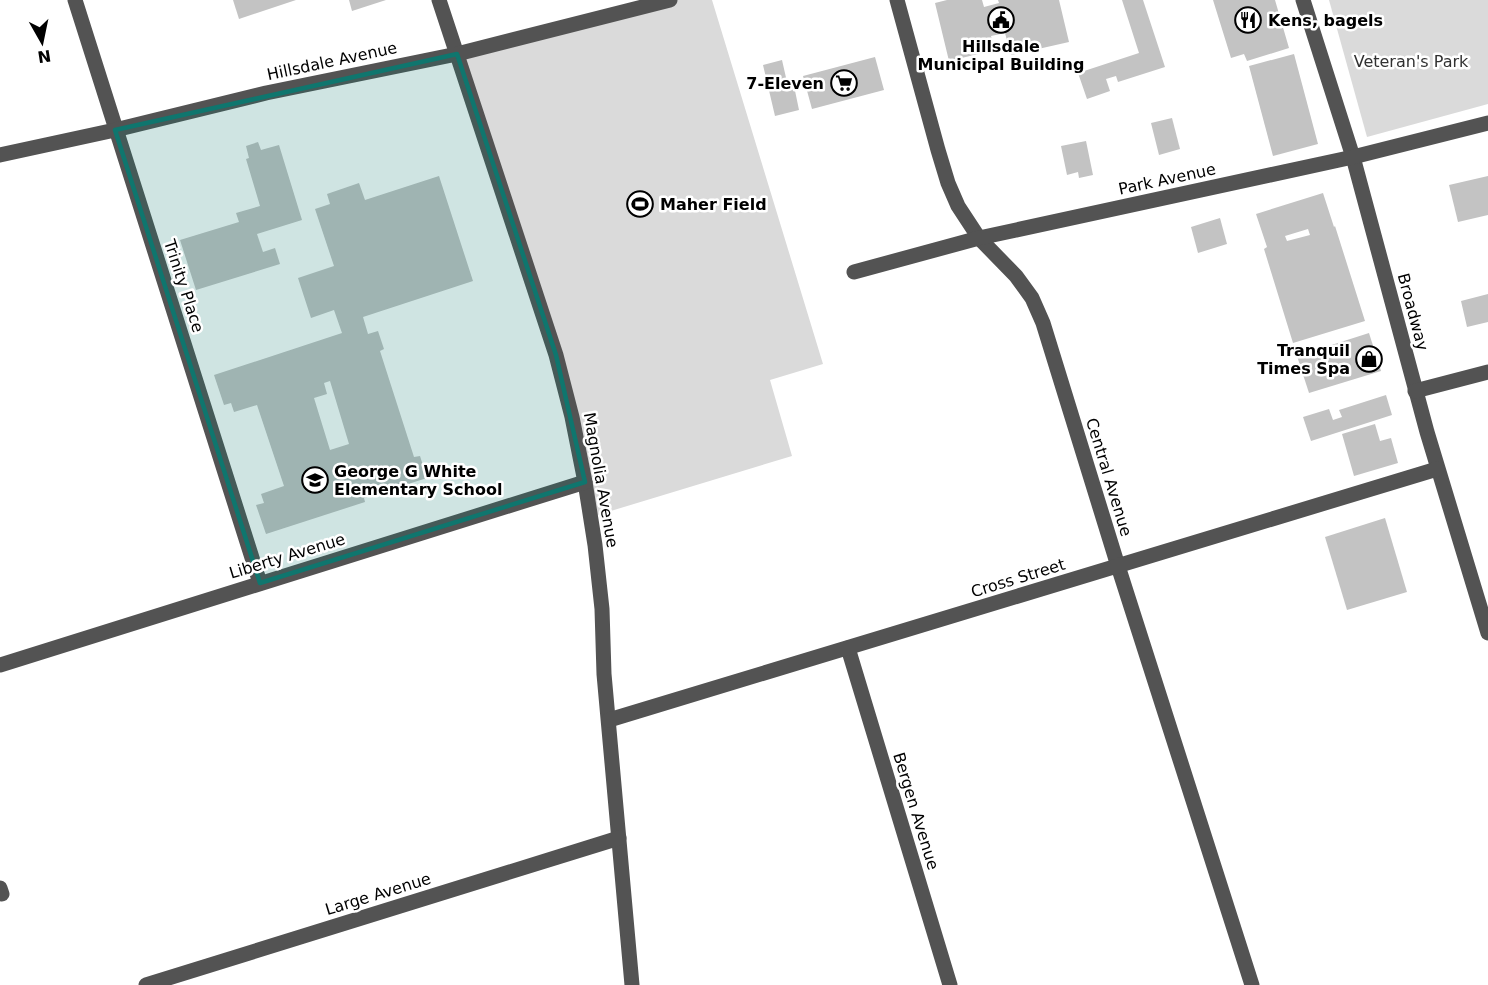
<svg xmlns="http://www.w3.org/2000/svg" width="1488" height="985" font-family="'DejaVu Sans',sans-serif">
<rect width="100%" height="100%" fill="#fff"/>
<g fill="#dadada">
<polygon points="670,0 712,0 823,364 770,380 792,456 591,517 572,417 457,54"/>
<polygon points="1329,0 1488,0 1488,104 1367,137"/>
</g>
<g fill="#c3c3c3" fill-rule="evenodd">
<polygon points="233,0 296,0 239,19"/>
<polygon points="349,0 386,0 352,11"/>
<polygon points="947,0 982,0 984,7 999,3 998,0 1059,0 1069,42 1011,55 1005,33 991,36 995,50 949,61 935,3"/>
<polygon points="1122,0 1143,0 1165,67 1118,82 1116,76 1106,79 1110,91 1087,99 1078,73 1139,53"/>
<polygon points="1213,0 1275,0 1289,48 1247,61 1244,54 1231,58"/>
<polygon points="1294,54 1318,144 1273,156 1249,66"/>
<polygon points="875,57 884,90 812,109 803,76"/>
<polygon points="782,60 787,82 793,81 799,110 775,116 763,65"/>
<polygon points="1172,118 1180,149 1159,155 1151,123"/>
<polygon points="1086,141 1093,175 1079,178 1078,172 1067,175 1061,146"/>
<polygon points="258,142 261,150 279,145 302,220 257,234 263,252 275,248 280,264 196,290 180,240 239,222 236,213 260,206 246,159 249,158 246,146"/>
<path d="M439 176 473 281 363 317 368 334 378 331 384 349 380 351 414 457 420 456 427 478 364 498 365 502 266 534 256 505 264 503 261 494 284 486 257 405 234 412 231 403 224 405 214 375 342 333 334 310 311 318 298 278 334 266 315 209 330 204 327 194 359 183 365 200ZM330 381 349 444 330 450 314 398 327 394 324 383Z"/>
<polygon points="1488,176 1488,215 1458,222 1449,185"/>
<path d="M1323 193 1334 227 1335 226 1365 321 1293 343 1264 249 1267 247 1256 214ZM1308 229 1310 235 1287 241 1285 236Z"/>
<polygon points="1220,218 1227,244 1198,253 1191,227"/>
<polygon points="1488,294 1488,322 1467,327 1461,301"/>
<polygon points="1369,333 1381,371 1309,393 1297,356"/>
<polygon points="1386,395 1392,415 1311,441 1303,417 1329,409 1333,420 1342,417 1339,410"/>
<polygon points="1375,424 1380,441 1391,438 1398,463 1354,476 1342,434"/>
<polygon points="1385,518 1407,592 1347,610 1325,537"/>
</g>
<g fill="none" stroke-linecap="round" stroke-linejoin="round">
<g stroke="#535353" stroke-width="15">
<polyline points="75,0 260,583"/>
<polyline points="439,0 556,355 572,417 585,482 595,545 602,609 604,674 632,985"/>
<polyline points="897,0 938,150 948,183 958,206 979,238 1016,276 1032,298 1043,323 1118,566 1252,985"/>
<polyline points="1303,0 1353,157 1427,432 1488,633"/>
<polyline points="0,155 115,130 266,93 457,54 670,0"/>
<polyline points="854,272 979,238 1353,157 1488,123"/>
<polyline points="1415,391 1488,372"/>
<polyline points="848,648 950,985"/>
<polyline points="0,665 585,482"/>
<polyline points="609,720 1437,469"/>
<polyline points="0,888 2,894"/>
<polyline points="146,985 619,838"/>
</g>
</g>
<path fill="#0f766e" fill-opacity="0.2" stroke="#0f766e" stroke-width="4.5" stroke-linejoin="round" d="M457 54 556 355 585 482 260 583 115 130Z"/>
<defs>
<g id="civic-ring" transform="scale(1.35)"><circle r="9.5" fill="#fff" stroke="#000" stroke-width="1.5"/><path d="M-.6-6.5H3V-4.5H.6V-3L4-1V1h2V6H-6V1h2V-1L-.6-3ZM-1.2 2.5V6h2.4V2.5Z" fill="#000"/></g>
<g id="restaurant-ring" transform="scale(1.35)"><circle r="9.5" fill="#fff" stroke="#000" stroke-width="1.5"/><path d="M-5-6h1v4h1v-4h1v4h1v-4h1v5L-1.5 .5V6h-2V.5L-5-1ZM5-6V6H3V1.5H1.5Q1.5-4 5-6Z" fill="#000"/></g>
<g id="supermarket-ring" transform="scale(1.35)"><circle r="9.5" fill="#fff" stroke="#000" stroke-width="1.5"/><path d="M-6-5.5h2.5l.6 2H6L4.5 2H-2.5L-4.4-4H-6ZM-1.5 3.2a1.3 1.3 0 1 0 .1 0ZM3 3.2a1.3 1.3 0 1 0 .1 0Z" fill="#000"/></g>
<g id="stadium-ring" transform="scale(1.35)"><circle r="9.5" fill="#fff" stroke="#000" stroke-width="1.5"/><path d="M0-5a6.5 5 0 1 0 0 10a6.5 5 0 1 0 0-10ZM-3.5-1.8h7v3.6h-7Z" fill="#000"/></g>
<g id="shop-ring" transform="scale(1.35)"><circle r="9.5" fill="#fff" stroke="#000" stroke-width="1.5"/><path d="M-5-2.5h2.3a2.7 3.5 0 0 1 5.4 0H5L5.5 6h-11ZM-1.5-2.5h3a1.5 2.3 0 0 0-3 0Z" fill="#000"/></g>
<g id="school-ring" transform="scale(1.35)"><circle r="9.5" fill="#fff" stroke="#000" stroke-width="1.5"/><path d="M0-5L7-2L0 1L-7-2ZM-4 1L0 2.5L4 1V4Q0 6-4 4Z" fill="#000"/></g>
</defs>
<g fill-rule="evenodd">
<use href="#civic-ring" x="1001" y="20"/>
<use href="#restaurant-ring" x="1248" y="20"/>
<use href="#supermarket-ring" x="844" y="83"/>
<use href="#stadium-ring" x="640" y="204"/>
<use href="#shop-ring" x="1369" y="359"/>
<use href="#school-ring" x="315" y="480"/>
</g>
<g text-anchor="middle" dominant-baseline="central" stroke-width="5" stroke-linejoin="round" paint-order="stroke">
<g font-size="16" font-weight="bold" fill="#000" stroke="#fff" text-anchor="start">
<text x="1268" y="20">Kens, bagels</text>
<text x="1001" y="46" text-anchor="middle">Hillsdale<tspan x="1001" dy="18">Municipal Building</tspan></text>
<text x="824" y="83" text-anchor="end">7-Eleven</text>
<text x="660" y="204">Maher Field</text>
<text x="1350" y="350" text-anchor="end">Tranquil<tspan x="1350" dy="18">Times Spa</tspan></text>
<text x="334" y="471">George G White<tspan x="334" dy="18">Elementary School</tspan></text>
</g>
<g font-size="16" fill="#000" stroke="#fff">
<text transform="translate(332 61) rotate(-12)">Hillsdale Avenue</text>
<text transform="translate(1167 179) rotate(-12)">Park Avenue</text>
<text transform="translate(184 286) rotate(72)">Trinity Place</text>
<text transform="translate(1413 312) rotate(75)">Broadway</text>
<text transform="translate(1109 477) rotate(73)">Central Avenue</text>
<text transform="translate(601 480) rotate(80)">Magnolia Avenue</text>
<text transform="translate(287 556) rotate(-17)">Liberty Avenue</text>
<text transform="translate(1018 578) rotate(-17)">Cross Street</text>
<text transform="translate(916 811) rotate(73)">Bergen Avenue</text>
<text transform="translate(378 894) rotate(-17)">Large Avenue</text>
</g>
<g font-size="16" fill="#313131" stroke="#fff">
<text x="1411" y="61">Veteran's Park</text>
</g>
</g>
<g transform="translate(42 42) rotate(171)" stroke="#ffffff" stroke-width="4.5" paint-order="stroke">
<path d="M0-4.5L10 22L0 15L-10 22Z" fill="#000000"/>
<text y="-9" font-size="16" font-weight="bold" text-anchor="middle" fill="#000000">N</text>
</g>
</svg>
